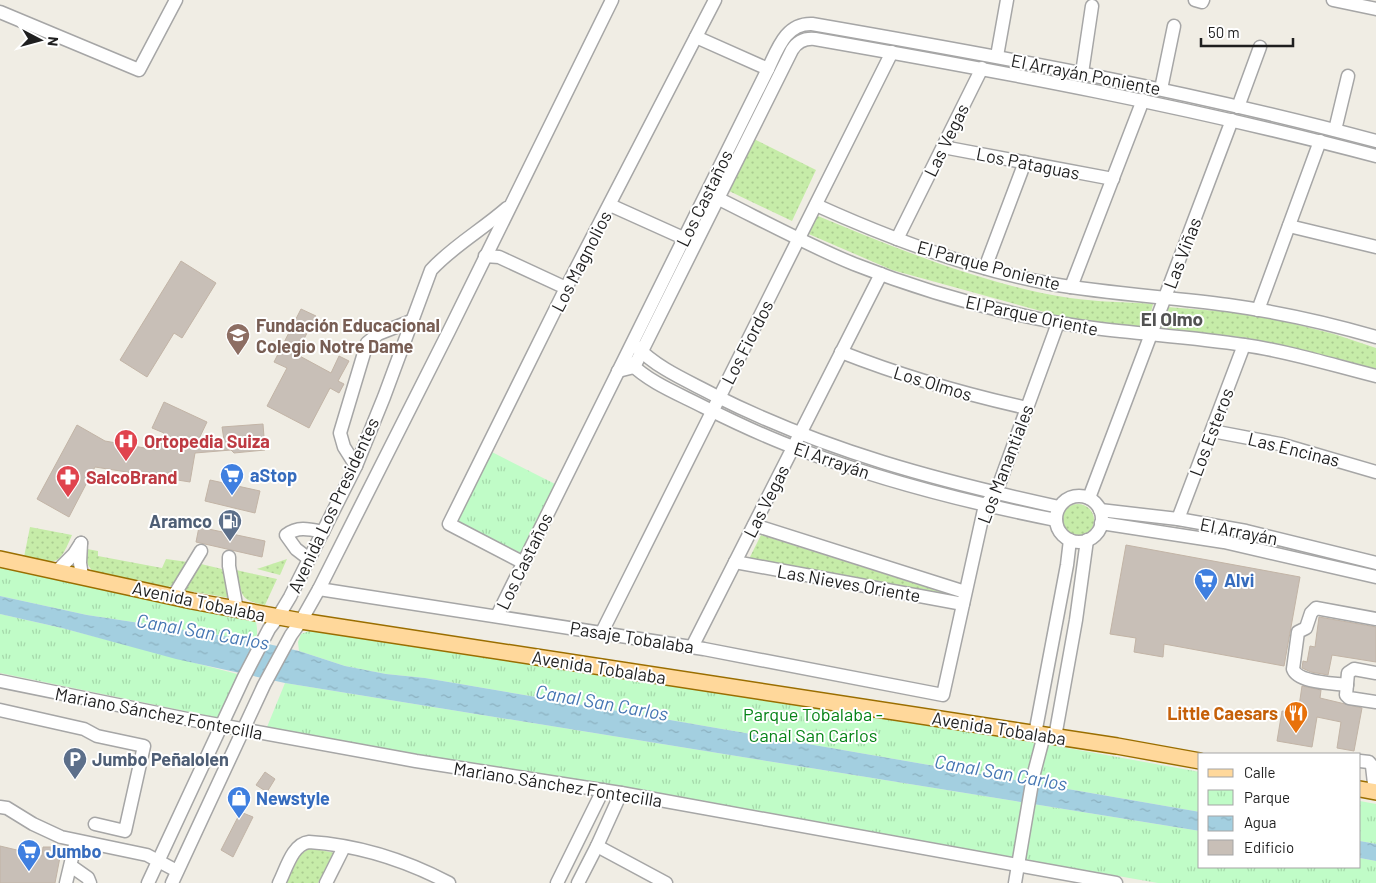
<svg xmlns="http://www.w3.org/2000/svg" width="1376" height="883" font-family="Barlow,sans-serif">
<defs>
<pattern id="grass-dots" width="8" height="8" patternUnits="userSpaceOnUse" patternTransform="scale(1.25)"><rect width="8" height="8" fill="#c6eca8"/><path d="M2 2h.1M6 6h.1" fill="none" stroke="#aaca90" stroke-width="1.8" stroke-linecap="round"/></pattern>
<pattern id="park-tufts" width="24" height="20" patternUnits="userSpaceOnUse" patternTransform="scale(1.25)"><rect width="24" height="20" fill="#c0fcc7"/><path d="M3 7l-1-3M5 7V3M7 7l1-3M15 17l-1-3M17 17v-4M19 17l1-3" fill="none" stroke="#a5d8aa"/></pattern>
<pattern id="water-ripples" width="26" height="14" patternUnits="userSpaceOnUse" patternTransform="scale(1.25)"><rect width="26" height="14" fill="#a3cfe0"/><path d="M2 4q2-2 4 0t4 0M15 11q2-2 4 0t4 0" fill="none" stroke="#8cb1c0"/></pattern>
</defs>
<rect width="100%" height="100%" fill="#f0ede4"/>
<g fill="url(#grass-dots)">
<polygon points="752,138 816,170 792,221 727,190"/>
<path d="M813 214C896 248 981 284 1070 298 1097 302 1126 302 1153 304L1147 329 1059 316 892 270 804 232Z"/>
<polygon points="1167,307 1255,314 1334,334 1376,348 1376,370 1343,360 1248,338 1162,328"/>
<circle cx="1078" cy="520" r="16"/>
<path d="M30 527 72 535C58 568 57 563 24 557Z"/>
<polygon points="761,535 957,597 749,559"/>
<polygon points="87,549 98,551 98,556 162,568 166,559 188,562 173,585 168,587 93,572 88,565 84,553"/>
<polygon points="287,559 280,575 257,569"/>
<polygon points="201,564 222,569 230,598 183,590"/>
<path d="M236 570 277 579 265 605C238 600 243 595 236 570Z"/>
<polygon points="310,848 335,853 318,883 286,883 300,855"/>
</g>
<g fill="url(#park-tufts)">
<polygon points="490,451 557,485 523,554 455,521"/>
<polygon points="0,565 186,605 256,622 257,628 257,635 251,640 87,615 0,596"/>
<polygon points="0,614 62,628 241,675 219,718 0,673"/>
<polygon points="309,631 397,643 945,726 1200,772 1200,812 566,702 425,678 386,674 345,666 299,651 298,642 301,634"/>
<polygon points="285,683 1200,831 1200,867 1360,867 1360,858 1376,861 1376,883 1158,883 607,787 416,757 267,727"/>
<polygon points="1360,801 1376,804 1376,844 1360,841"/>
</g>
<g fill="url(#water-ripples)">
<polygon points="0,596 87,615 251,640 299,651 345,666 386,674 425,678 566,702 1200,812 1200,831 285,683 176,659 62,628 0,614"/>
<polygon points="1360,841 1376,844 1376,861 1360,858"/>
</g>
<g fill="#c8bfb7" stroke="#c2b4a6">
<polygon points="181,261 216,283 182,338 174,333 147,377 120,360"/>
<polygon points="301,309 316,316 296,354 331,373 339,356 349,361 338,381 344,384 339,393 330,388 309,428 267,406 287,368 274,362"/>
<polygon points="164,402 207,422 197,443 224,440 222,427 263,424 265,450 234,453 231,450 195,453 190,482 95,467 69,517 37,499 77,425 105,441 156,450 164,433 152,428"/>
<polygon points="210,480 260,491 255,513 205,501"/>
<polygon points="199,527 265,541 262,557 196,542"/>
<polygon points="1126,545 1300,577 1284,666 1164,644 1163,657 1134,652 1136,638 1110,634"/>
<polygon points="1319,617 1376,627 1376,662 1332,655 1328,675 1311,672 1302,668 1303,661 1307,662 1310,646 1315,647"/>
<polygon points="1302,686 1321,690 1320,698 1362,708 1354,751 1337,748 1341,722 1317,717 1312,747 1277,741 1282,711 1298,713"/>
<polygon points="265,772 275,779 267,792 256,785"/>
<polygon points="243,813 253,817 233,857 221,850 239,815"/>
<polygon points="0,846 42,856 43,847 52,847 61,852 55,883 0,883"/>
</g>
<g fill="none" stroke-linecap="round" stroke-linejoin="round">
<g stroke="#a6a6a6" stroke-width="15">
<g id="minor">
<polyline points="1195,0 1202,2 1203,0"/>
<polyline points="1333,0 1376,9"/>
<polyline points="0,12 139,70 176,0"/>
<polyline points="696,37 768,69"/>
<polyline points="997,56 1007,0"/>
<polyline points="1082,73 1092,6"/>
<polyline points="1161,89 1174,26"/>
<polyline points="1238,107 1260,47"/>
<polyline points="1335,130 1348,76"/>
<polyline points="943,147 1113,179"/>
<path d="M711 195C758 218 805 244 854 264 912 287 973 305 1034 318 1103 333 1174 334 1244 345 1288 351 1332 365 1376 376"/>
<polyline points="610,205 690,241"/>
<path d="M816 205C891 239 970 269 1052 284 1110 294 1170 297 1228 305 1278 312 1328 323 1376 337"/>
<polyline points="1289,226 1376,247"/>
<polyline points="897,239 982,68"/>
<polyline points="485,256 499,257 566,288"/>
<polyline points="985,268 1025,162"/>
<polyline points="1071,287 1143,100"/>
<polyline points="1258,310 1320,141"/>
<path d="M637 347C658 369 688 381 714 395 825 451 939 481 1059 507"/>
<path d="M841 352C902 376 964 394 1027 408"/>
<path d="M630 363C650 383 679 394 704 407 736 423 768 438 801 450 883 481 970 503 1056 520"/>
<path d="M618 371 634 367 792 50C797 42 805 38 815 39 1004 72 1191 107 1376 156"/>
<polyline points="1212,431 1280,444 1376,472"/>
<polyline points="356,466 344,447 340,433 367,343 378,334 411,321"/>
<circle cx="1079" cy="519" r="23"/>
<polyline points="1089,498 1232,120"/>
<polyline points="1100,510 1178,519 1246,531 1376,563"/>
<polyline points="1178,519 1244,345"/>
<polyline points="1101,523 1224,542 1376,577"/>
<polyline points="754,525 965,592"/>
<polyline points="81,543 80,563 82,576"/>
<polyline points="229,557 229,566 237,610"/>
<path d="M309 559 296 549 286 535C298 526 309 529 323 532"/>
<polyline points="735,562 963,604"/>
<polyline points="524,563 449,524 566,288 715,0"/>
<polyline points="57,571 74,554 81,543"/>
<polyline points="319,589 704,649 943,695 985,505 996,493 1058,323"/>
<polyline points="173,597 201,551"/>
<path d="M497 616 768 69C778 48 786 23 812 24 1002 57 1190 91 1376 141"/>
<polyline points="602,632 892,52"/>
<polyline points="692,647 881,274"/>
<polyline points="1376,673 1354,669 1348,673 1346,695 1349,698 1376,702"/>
<polyline points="0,681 187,719 416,761 621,793 1116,883"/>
<path d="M1347 685C1333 683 1298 683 1293 669L1298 632 1306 628 1311 613 1316 608 1376 619"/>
<polyline points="0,710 84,729 97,736 144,746 125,831 95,824"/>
<polyline points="1035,734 1067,565 1070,540"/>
<polyline points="1055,737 1076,620 1087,540"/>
<polyline points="1360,761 1369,762 1372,766 1375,792"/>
<polyline points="0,807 7,808 33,824 61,837 147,855 177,871"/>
<polyline points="597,846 666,883"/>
<polyline points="71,866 88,878 90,883"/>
<polyline points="66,883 76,841"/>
<path d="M148 883 244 677 269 629 278 617 290 597 356 466 384 397 431 270C453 246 482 230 507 208"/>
<polyline points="172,883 264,685 291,635 301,621 319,589 449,331 612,0"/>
<path d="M279 883C286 870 292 844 309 842 358 845 405 860 449 883"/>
<polyline points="326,883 344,847"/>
<polyline points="557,883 603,790"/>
<polyline points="578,883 597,846 621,793"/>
<polyline points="1015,883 1033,777 1044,735"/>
</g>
</g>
<g stroke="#9a6e00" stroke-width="18">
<g id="major">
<polyline points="0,559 192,601 301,621 1117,746 1200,761"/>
<polyline points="1360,789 1376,792"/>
</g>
</g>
<use href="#minor" stroke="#fff" stroke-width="12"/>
<use href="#major" stroke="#ffd89b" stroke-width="15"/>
</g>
<defs>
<g id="school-pin" transform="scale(1.25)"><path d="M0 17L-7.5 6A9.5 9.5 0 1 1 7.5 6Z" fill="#8d6e63" stroke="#fff"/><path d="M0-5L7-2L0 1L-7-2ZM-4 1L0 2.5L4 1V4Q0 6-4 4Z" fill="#fff"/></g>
<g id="hospital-pin" transform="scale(1.25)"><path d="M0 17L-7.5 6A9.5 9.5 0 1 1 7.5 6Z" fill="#e0444e" stroke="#fff"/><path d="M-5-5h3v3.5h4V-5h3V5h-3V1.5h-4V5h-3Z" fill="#fff"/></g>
<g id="supermarket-pin" transform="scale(1.25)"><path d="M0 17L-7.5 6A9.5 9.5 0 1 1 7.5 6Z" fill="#3f7fe0" stroke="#fff"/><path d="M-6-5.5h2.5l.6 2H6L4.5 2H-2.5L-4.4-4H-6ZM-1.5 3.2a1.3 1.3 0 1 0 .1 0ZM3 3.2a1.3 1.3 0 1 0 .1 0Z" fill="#fff"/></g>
<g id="pharmacy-pin" transform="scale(1.25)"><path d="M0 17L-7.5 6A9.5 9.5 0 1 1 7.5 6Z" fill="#e0444e" stroke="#fff"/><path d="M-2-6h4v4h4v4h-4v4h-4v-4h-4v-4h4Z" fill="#fff"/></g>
<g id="fuel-pin" transform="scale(1.25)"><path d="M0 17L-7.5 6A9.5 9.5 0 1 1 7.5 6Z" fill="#5c6f8a" stroke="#fff"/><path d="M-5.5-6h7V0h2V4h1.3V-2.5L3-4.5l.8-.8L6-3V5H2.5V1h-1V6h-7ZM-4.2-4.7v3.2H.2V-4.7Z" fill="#fff"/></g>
<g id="restaurant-pin" transform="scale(1.25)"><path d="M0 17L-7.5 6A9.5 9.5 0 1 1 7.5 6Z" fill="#e8710a" stroke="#fff"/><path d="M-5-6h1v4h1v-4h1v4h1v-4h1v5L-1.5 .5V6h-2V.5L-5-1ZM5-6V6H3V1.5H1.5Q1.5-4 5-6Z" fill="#fff"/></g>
<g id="parking-pin" transform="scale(1.25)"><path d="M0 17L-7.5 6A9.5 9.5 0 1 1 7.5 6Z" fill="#5c6f8a" stroke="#fff"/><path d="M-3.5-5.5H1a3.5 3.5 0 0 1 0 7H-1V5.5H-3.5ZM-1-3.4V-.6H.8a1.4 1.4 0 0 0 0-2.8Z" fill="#fff"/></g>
<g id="shop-pin" transform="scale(1.25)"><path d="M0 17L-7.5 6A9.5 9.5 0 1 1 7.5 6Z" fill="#3f7fe0" stroke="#fff"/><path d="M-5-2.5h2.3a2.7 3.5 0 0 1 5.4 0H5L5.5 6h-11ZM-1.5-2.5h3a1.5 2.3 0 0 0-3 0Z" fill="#fff"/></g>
</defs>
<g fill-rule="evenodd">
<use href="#school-pin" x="238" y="335"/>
<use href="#hospital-pin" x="126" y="441"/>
<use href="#supermarket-pin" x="232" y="475"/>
<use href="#pharmacy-pin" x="68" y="477"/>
<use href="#fuel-pin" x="230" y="521"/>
<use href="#supermarket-pin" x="1206" y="580"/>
<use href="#restaurant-pin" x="1296" y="713"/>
<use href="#parking-pin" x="75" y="759"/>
<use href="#shop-pin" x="239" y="798"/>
<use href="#supermarket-pin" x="29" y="851"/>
</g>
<g text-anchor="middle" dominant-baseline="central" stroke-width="4" stroke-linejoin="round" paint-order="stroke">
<g font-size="18" fill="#1f1f1f" stroke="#fff">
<text transform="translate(1086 74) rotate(11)">El Arrayán Poniente</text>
<text transform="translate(946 140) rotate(-64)">Las Vegas</text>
<text transform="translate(1028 163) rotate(11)">Los Pataguas</text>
<text transform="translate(704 198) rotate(-64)">Los Castaños</text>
<text transform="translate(1182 253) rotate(-69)">Las Viñas</text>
<text transform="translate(581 261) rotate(-63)">Los Magnolios</text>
<text transform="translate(989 265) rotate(15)">El Parque Poniente</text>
<text transform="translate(1032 315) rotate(12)">El Parque Oriente</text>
<text transform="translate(747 342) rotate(-63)">Los Fiordos</text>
<text transform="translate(933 383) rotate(17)">Los Olmos</text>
<text transform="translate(1211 432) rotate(-69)">Los Esteros</text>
<text transform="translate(1294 449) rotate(14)">Las Encinas</text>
<text transform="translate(832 460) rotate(19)">El Arrayán</text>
<text transform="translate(1005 464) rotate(-69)">Los Manantiales</text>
<text transform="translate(766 501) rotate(-63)">Las Vegas</text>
<text transform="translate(333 505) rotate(-65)">Avenida Los Presidentes</text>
<text transform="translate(1239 531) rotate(11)">El Arrayán</text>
<text transform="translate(524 561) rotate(-64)">Los Castaños</text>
<text transform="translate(849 583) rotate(10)">Las Nieves Oriente</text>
<text transform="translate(199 601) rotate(12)">Avenida Tobalaba</text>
<text transform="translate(632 637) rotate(9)">Pasaje Tobalaba</text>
<text transform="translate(599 667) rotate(9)">Avenida Tobalaba</text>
<text transform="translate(159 713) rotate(11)">Mariano Sánchez Fontecilla</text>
<text transform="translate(999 728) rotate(9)">Avenida Tobalaba</text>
<text transform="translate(558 784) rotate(9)">Mariano Sánchez Fontecilla</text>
</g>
<g font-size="18" font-weight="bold" fill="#785e54" stroke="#fff" text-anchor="start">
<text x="256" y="325">Fundación Educacional<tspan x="256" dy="21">Colegio Notre Dame</tspan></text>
</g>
<g font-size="18" font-weight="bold" fill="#be3a42" stroke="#fff" text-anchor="start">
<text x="144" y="441">Ortopedia Suiza</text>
<text x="86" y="477">SalcoBrand</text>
</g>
<g font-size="18" font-weight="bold" fill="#366cbe" stroke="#fff" text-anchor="start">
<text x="250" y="475">aStop</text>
<text x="1224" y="580">Alvi</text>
<text x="256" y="798">Newstyle</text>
<text x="46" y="851">Jumbo</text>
</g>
<g font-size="18" font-weight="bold" fill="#4e5e75" stroke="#fff" text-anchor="end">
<text x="212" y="521">Aramco</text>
<text x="92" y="759" text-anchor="start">Jumbo Peñalolen</text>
</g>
<g font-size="18" font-weight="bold" fill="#c56008" stroke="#fff" text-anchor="end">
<text x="1278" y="713">Little Caesars</text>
</g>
<g font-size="18" fill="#068317" stroke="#fff">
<text x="813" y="714">Parque Tobalaba -<tspan x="813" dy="21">Canal San Carlos</tspan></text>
</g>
<g font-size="19" font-weight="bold" fill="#525252" stroke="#fff">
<text x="1172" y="318">El Olmo</text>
</g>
<g font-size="19" font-style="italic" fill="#4677b3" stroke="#fff">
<text transform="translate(203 631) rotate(10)">Canal San Carlos</text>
<text transform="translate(602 702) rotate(10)">Canal San Carlos</text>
<text transform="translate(1001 772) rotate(10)">Canal San Carlos</text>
</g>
</g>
<rect x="1198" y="753" width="162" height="115" fill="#ffffff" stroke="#a5a5a5"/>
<rect x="1208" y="769" width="25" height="8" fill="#ffd89b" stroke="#a5a5a5"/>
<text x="1244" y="778" font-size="15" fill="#1f1f1f">Calle</text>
<rect x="1208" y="790" width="25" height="15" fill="url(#park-tufts)" stroke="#a5a5a5"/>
<text x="1244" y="803" font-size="15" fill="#1f1f1f">Parque</text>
<rect x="1208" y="816" width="25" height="15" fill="url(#water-ripples)" stroke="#a5a5a5"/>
<text x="1244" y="828" font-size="15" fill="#1f1f1f">Agua</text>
<rect x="1208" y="840" width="25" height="15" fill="#c8bfb7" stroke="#a5a5a5"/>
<text x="1244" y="853" font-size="15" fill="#1f1f1f">Edificio</text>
<g transform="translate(40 40) rotate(96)" stroke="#ffffff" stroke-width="4" paint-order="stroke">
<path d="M0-4L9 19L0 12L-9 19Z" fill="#1f1f1f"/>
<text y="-8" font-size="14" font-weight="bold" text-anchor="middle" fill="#1f1f1f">N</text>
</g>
<path d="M1201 38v8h92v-8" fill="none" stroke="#1f1f1f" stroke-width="2.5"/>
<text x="1208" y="38" font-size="15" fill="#1f1f1f" stroke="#ffffff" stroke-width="4" paint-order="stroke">50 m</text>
</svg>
